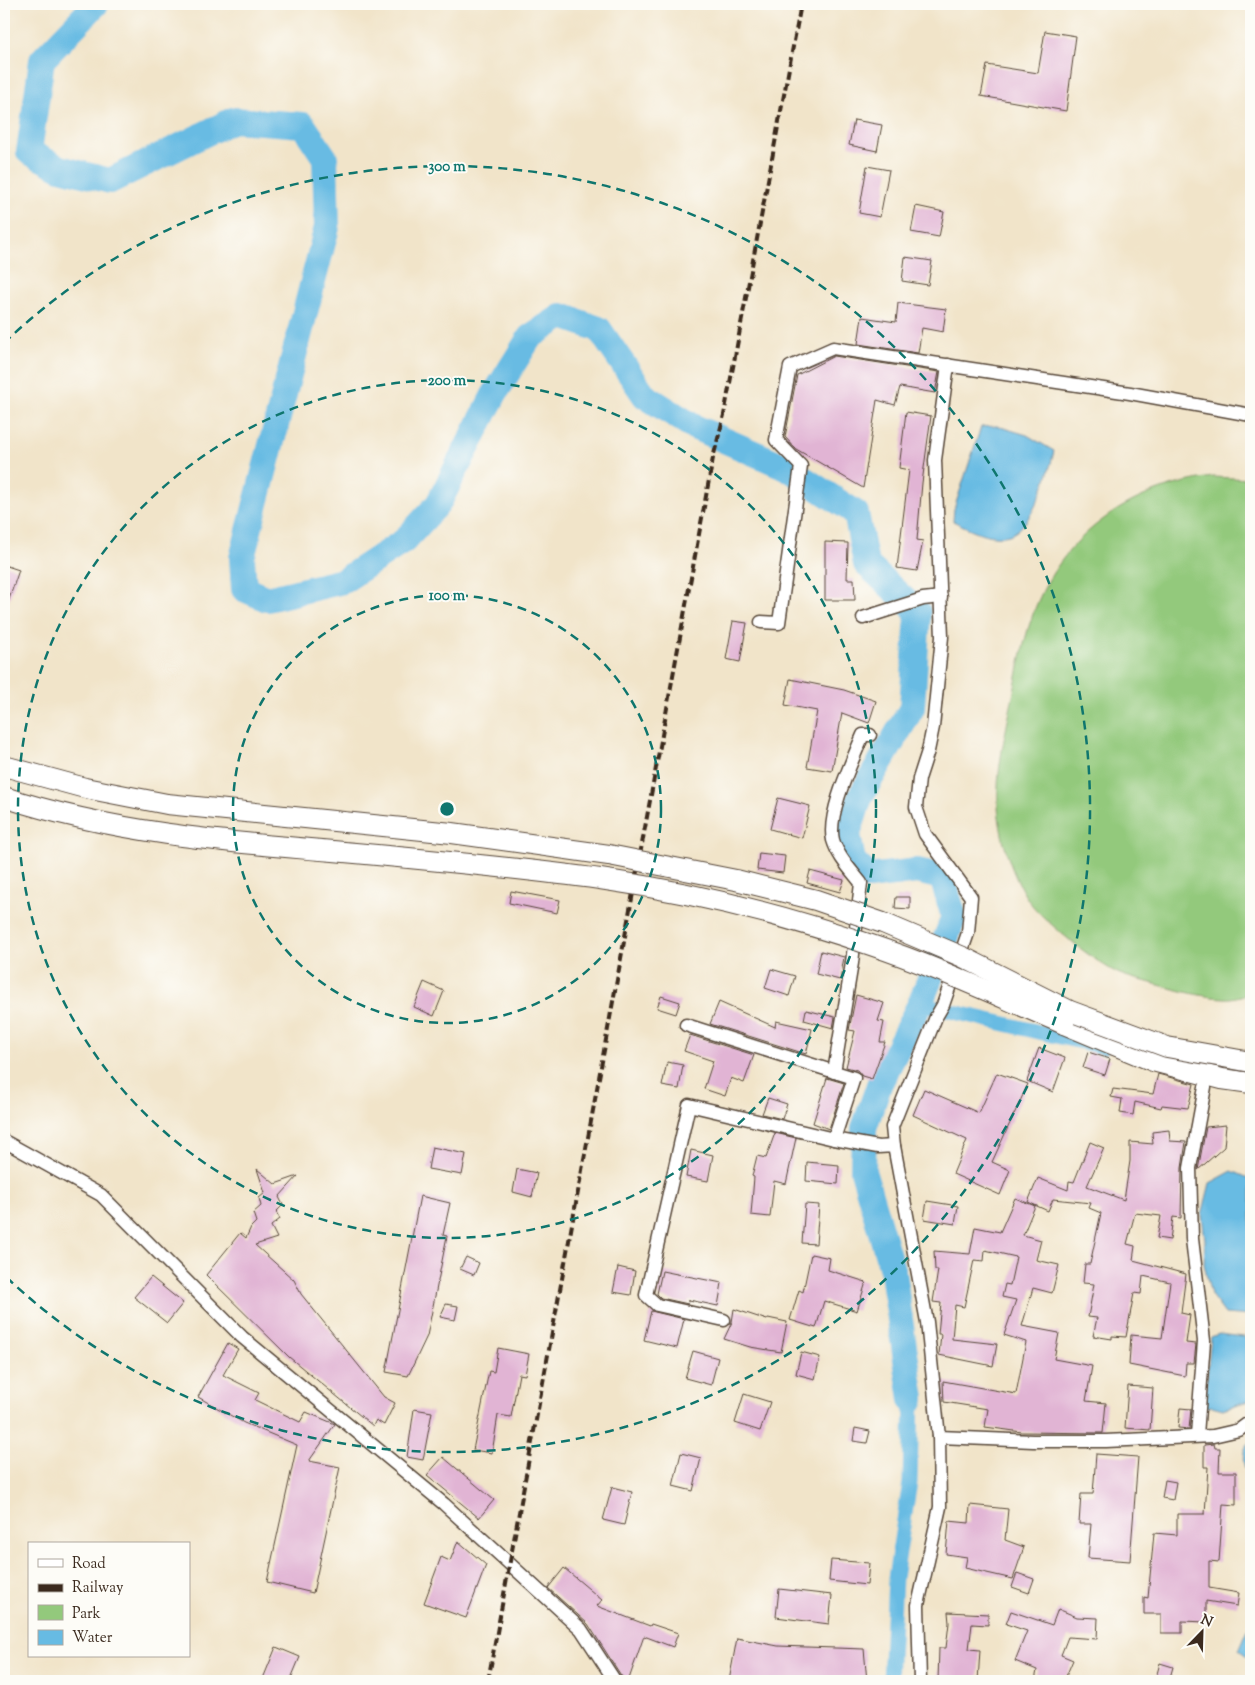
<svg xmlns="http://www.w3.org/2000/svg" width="1255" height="1685" font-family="'Sorts Mill Goudy',serif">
<rect width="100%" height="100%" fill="#fdfcf7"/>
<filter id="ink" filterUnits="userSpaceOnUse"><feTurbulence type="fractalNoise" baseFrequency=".02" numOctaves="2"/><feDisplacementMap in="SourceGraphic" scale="10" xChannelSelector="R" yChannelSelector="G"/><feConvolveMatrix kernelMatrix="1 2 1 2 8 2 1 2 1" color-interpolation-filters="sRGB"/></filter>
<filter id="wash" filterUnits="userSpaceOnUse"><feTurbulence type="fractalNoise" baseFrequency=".0096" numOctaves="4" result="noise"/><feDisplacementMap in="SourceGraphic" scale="20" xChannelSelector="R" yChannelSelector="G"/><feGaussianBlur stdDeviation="1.12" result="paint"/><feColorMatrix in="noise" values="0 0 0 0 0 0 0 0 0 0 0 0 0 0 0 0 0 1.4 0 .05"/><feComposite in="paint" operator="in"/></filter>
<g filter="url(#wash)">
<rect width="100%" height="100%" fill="#f1e4c9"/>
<path fill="#93c97c" stroke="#677a4d" d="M1213 477 1251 479V993C1243 995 1233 999 1224 998 1200 997 1174 989 1151 983 1141 980 1130 978 1120 974 1098 965 1042 920 1028 900 1011 874 1000 837 998 806 996 770 1005 736 1012 701 1018 674 1022 646 1031 620 1058 537 1128 488 1213 477Z"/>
<g fill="#67bbe3" stroke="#517280">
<path d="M997 426 1027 435 1054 451C1049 473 1033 528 1009 535 990 540 970 529 953 521L954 509 981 427Z"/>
<polygon points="1232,1171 1251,1179 1251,1316 1225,1314 1211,1295 1204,1264 1205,1240 1202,1215 1210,1183"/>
<polygon points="1219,1334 1244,1337 1251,1340 1251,1400 1223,1409 1212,1406 1204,1408 1211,1337"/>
<path d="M1251 1442V1481C1244 1471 1238 1450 1251 1442Z"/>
<polygon points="1251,1622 1251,1659 1239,1650"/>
</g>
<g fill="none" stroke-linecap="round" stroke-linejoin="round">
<g stroke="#67bbe3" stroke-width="15">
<polyline points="920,1004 1103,1047"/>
<polyline points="890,1681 895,1578 910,1482 912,1399"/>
</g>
<polyline stroke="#67bbe3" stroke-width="26" points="96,4 42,60 29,152 60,168 110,181 233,120 303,125 325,158 327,227 242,558 244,589 267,599 343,581 404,541 438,504 494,395 530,337 562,316 599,329 645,396 694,427 786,467 856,513 866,564 918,612 912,708 860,797 848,834 853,861 869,877 917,871 942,877 954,917 920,1004 879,1085 864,1128 863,1171 893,1273 912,1399"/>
</g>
<g id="blocks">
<g fill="#e1b4d4">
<polygon points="1045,31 1076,36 1066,111 981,96 987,65 1038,73"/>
<polygon points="854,120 882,125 877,151 849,145"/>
<polygon points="867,166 889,170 880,217 859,213"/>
<polygon points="916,206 944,212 939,237 911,232"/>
<polygon points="905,257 932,261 928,285 902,281"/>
<polygon points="898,303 946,309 943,332 922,328 918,353 858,344 862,317 896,322"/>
<polygon points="834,356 939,372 935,393 900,387 895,405 877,400 863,488 796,449 785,437 797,375"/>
<polygon points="906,412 931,416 922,483 917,540 923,541 917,571 897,568 909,470 899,468"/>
<polygon points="825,542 848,543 847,579 854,579 855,600 825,600"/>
<polygon points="4,565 19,570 6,608 4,608"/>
<polygon points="733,621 747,623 740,662 726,659"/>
<polygon points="790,679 844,690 876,701 869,723 842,713 832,771 807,767 817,711 785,705"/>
<polygon points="778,798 810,806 802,838 770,829"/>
<polygon points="759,853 785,856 783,873 757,870"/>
<polygon points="810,871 844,880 840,892 807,883"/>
<polygon points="511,891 560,900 557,913 509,903"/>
<polygon points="896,897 910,897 910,909 895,908"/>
<polygon points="821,951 844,957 840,980 816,974"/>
<polygon points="771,969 795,976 789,996 765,988"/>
<polygon points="424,982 444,991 434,1016 414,1007"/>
<polygon points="856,995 884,1003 878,1021 884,1022 880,1042 885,1042 872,1079 862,1076 857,1070 846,1067 855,1031 849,1030"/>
<polygon points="661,996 680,1002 676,1014 657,1008"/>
<polygon points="719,1002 775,1027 776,1021 812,1029 806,1054 710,1024"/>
<polygon points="806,1010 835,1017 833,1028 804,1020"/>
<polygon points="690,1035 754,1055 744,1083 731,1078 725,1096 704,1089 713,1061 684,1051"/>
<polygon points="1039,1048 1065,1058 1053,1092 1027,1081"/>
<polygon points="1088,1052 1110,1059 1105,1075 1083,1068"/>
<polygon points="667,1062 683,1065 679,1089 662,1086"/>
<polygon points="997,1073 1028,1084 992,1162 1010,1170 1000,1195 953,1174 967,1140 913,1115 924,1089 979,1113"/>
<polygon points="1158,1074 1194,1084 1188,1108 1162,1105 1161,1108 1135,1102 1133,1115 1120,1113 1122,1099 1111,1097 1113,1089 1153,1094"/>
<polygon points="827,1078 844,1083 829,1129 813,1123"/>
<polygon points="768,1098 787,1104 782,1119 762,1114"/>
<polygon points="1226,1125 1224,1147 1198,1170 1206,1127"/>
<polygon points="1169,1130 1170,1141 1186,1142 1182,1168 1181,1218 1173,1217 1170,1240 1157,1238 1161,1216 1135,1213 1127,1244 1135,1246 1133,1260 1186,1274 1181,1313 1190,1315 1186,1343 1196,1344 1194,1363 1186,1363 1185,1376 1129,1365 1131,1335 1162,1338 1170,1282 1143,1276 1141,1294 1134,1293 1126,1337 1112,1336 1112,1339 1093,1336 1097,1318 1088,1317 1094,1284 1083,1283 1085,1264 1090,1264 1101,1213 1089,1208 1091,1203 1053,1199 1048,1211 1028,1202 1038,1178 1068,1190 1069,1181 1074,1182 1090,1142 1104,1148 1087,1186 1124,1200 1130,1161 1130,1142 1153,1144 1152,1132"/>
<polygon points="775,1133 796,1138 786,1184 774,1181 770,1217 751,1215 754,1177 752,1176 757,1156 766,1158"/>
<polygon points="432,1147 466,1154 462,1175 428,1169"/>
<polygon points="691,1150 713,1155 708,1181 686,1177"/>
<polygon points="807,1162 839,1165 838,1184 806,1181"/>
<polygon points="257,1169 275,1184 298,1176 279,1197 283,1205 276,1212 280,1219 271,1226 277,1238 255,1245 294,1280 301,1294 384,1397 395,1403 384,1425 376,1420 373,1426 289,1357 206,1275 240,1233 246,1238 251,1227 256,1222 253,1213 261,1206 259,1198 265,1193"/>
<polygon points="517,1169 537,1173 532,1197 513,1192"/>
<polygon points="420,1196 450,1203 443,1235 447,1236 427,1336 408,1376 386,1372"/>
<polygon points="1015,1198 1035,1206 1023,1235 1041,1240 1036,1260 1059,1265 1052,1293 1033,1288 1022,1326 1059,1333 1054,1359 1092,1366 1086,1401 1106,1403 1103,1433 1022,1432 985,1427 988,1409 944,1402 943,1381 1016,1394 1026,1342 1004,1335 1016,1300 1002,1297 1005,1284 1010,1285 1016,1257 985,1250 984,1261 974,1260 964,1307 955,1305 952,1339 997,1344 993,1366 939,1355 941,1334 938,1334 941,1303 933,1302 938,1270 935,1270 934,1251 970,1254 975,1227 1000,1232"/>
<polygon points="927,1201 958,1206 955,1224 924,1219"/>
<polygon points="805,1204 819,1205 816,1244 802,1243"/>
<polygon points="811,1254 830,1258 828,1270 866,1282 857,1311 824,1301 816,1328 790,1320 799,1290 803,1292"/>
<polygon points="466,1257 479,1263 474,1275 460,1269"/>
<polygon points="618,1267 635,1271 631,1295 613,1292"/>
<polygon points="662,1271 722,1283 718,1306 689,1300 688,1304 661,1298 657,1294"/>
<polygon points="151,1277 183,1303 167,1323 134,1297"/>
<polygon points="446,1304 458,1306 455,1320 440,1317"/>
<polygon points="734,1309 767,1320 768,1318 787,1322 781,1352 750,1347 724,1339 732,1322"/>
<polygon points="651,1311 684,1319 677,1348 644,1340"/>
<polygon points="228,1343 238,1349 223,1375 259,1393 255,1400 300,1422 306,1412 335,1424 309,1461 340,1467 313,1593 267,1582 297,1445 244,1423 198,1397"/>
<polygon points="498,1348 529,1354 525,1375 519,1374 511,1417 498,1415 492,1453 473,1450 489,1371 494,1372"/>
<polygon points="693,1351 718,1358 711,1385 685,1378"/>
<polygon points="801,1352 820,1357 815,1379 796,1374"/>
<polygon points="1128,1386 1153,1388 1150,1430 1125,1428"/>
<polygon points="744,1394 770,1402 760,1431 735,1423"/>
<polygon points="1180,1408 1191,1409 1189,1429 1178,1428"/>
<polygon points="414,1409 432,1412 423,1460 407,1457"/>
<polygon points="855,1428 870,1431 867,1443 853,1441"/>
<polygon points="1214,1444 1215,1448 1220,1448 1219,1472 1236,1472 1236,1505 1223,1504 1219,1562 1209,1561 1209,1588 1239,1593 1237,1606 1206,1601 1206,1622 1182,1621 1182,1633 1161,1633 1161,1614 1144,1614 1144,1597 1148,1598 1154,1533 1177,1535 1177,1514 1205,1514 1208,1467 1204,1467 1204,1445"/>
<polygon points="681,1453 701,1458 693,1491 673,1486"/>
<polygon points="1096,1454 1138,1457 1130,1561 1088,1558 1091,1524 1079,1524 1081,1494 1093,1494"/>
<polygon points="443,1457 494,1500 479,1518 427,1475"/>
<polygon points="1165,1480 1176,1482 1173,1500 1162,1498"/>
<polygon points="612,1487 632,1492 624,1525 603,1520"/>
<polygon points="970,1505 1008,1509 1005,1540 1024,1547 1013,1579 965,1568 967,1557 946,1554 949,1521 969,1523"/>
<polygon points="458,1541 486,1565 466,1618 424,1603 441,1557 450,1561"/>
<polygon points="831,1560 869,1563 867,1585 829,1581"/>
<polygon points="564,1568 602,1600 597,1606 650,1626 651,1624 678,1633 673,1647 644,1636 629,1679 622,1677 588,1624 548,1588"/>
<polygon points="1017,1573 1034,1579 1029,1593 1012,1587"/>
<polygon points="779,1589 832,1595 829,1624 776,1617"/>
<polygon points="1058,1609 1077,1617 1098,1618 1097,1639 1068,1637 1061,1655 1073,1660 1064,1681 1035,1681 1037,1670 1015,1661 1027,1631 1006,1624 1011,1611 1052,1625"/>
<polygon points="948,1612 988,1614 988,1625 972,1624 969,1649 980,1650 978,1681 938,1681 939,1648 946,1648 949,1623"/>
<polygon points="737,1638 778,1646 864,1649 867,1681 729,1681"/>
<polygon points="276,1647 300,1657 290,1681 262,1681"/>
<polygon points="1160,1663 1173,1667 1169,1681 1155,1681"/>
</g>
</g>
</g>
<g filter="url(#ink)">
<use href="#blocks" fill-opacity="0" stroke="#564638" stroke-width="1"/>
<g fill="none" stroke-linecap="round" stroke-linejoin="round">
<g stroke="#564638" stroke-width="15">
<g id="minor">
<polyline points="863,618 923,599 941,597"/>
<polyline points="761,622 779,623 801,466 776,440 790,367 833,348 1130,393 1251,415"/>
<polyline points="686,1025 854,1078 834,1139"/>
<path d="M834 1072 852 963 861 883C851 870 838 857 833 840 827 815 850 766 860 742L863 735H870"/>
<polyline points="4,1141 101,1195 242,1337 444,1504 581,1629 615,1681"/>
<polyline points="894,1146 892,1127 936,1017 943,1005 968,933 971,897 925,834 916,807 919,779 928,751 933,727 942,637 935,460 948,365"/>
<polyline points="724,1320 657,1305 646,1295 689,1105 834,1139 878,1147 894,1146 927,1322 939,1437 940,1507 918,1605 920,1681"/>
<polyline points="1197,1435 1204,1341 1192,1239 1190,1168 1205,1087"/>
<polyline points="939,1437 1033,1441 1106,1441 1213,1436 1239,1430 1251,1421"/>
</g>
</g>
<g stroke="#564638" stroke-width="22">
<polyline id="primary" points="1064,1024 1153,1061 1222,1079 1251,1083"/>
</g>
<use href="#minor" stroke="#fff" stroke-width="12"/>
<use href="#primary" stroke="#fff" stroke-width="20"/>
<polyline stroke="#3b2a1e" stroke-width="4" stroke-dasharray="8 4" stroke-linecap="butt" points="488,1681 713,458 724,415 801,4"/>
<g stroke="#564638" stroke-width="22" stroke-linecap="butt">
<g id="primary-bridge">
<polyline points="4,766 85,788 167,804 452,833 609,855 736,880 816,900 883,923 963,957 1070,1011 1167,1047 1251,1062"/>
<path d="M4 797C111 832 221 842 333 851 422 859 511 867 600 879 692 892 784 915 871 945 937 967 1000 997 1064 1024"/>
</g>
</g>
<use href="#primary-bridge" stroke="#fff" stroke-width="20"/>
</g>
</g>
<g fill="none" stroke="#0f766e" stroke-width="2.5" stroke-dasharray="9 6">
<circle cx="447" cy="809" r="214"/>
<circle cx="447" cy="809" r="429"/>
<path d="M4 343A643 643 0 1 1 4 1275"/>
</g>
<circle cx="447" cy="809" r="8" fill="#0f766e" stroke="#fdfcf7" stroke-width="2.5"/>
<g font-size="15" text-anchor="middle" font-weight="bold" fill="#0f766e" stroke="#fdfcf7" stroke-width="4" stroke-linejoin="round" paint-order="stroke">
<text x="447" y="171">300 m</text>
<text x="447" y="385">200 m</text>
<text x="447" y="600">100 m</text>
</g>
<rect width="1255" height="1685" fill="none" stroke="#fdfcf7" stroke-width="20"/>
<rect x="28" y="1542" width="162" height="115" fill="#fdfcf7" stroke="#afa8a0"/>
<rect x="38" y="1559" width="25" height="8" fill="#ffffff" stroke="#afa8a0"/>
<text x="72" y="1568" font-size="15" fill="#3b2a1e">Road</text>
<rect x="38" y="1584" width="25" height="8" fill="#3b2a1e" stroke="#afa8a0"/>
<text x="72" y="1592" font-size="15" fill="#3b2a1e">Railway</text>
<rect x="38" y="1605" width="25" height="15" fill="#93c97c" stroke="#afa8a0"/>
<text x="72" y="1618" font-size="15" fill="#3b2a1e">Park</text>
<rect x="38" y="1630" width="25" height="15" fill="#67bbe3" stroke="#afa8a0"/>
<text x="72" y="1642" font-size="15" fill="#3b2a1e">Water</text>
<g transform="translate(1202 1632) rotate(23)" stroke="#fdfcf7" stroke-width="4" paint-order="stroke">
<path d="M0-4L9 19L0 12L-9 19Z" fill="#3b2a1e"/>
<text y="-8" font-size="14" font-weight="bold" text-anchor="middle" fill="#3b2a1e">N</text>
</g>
</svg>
